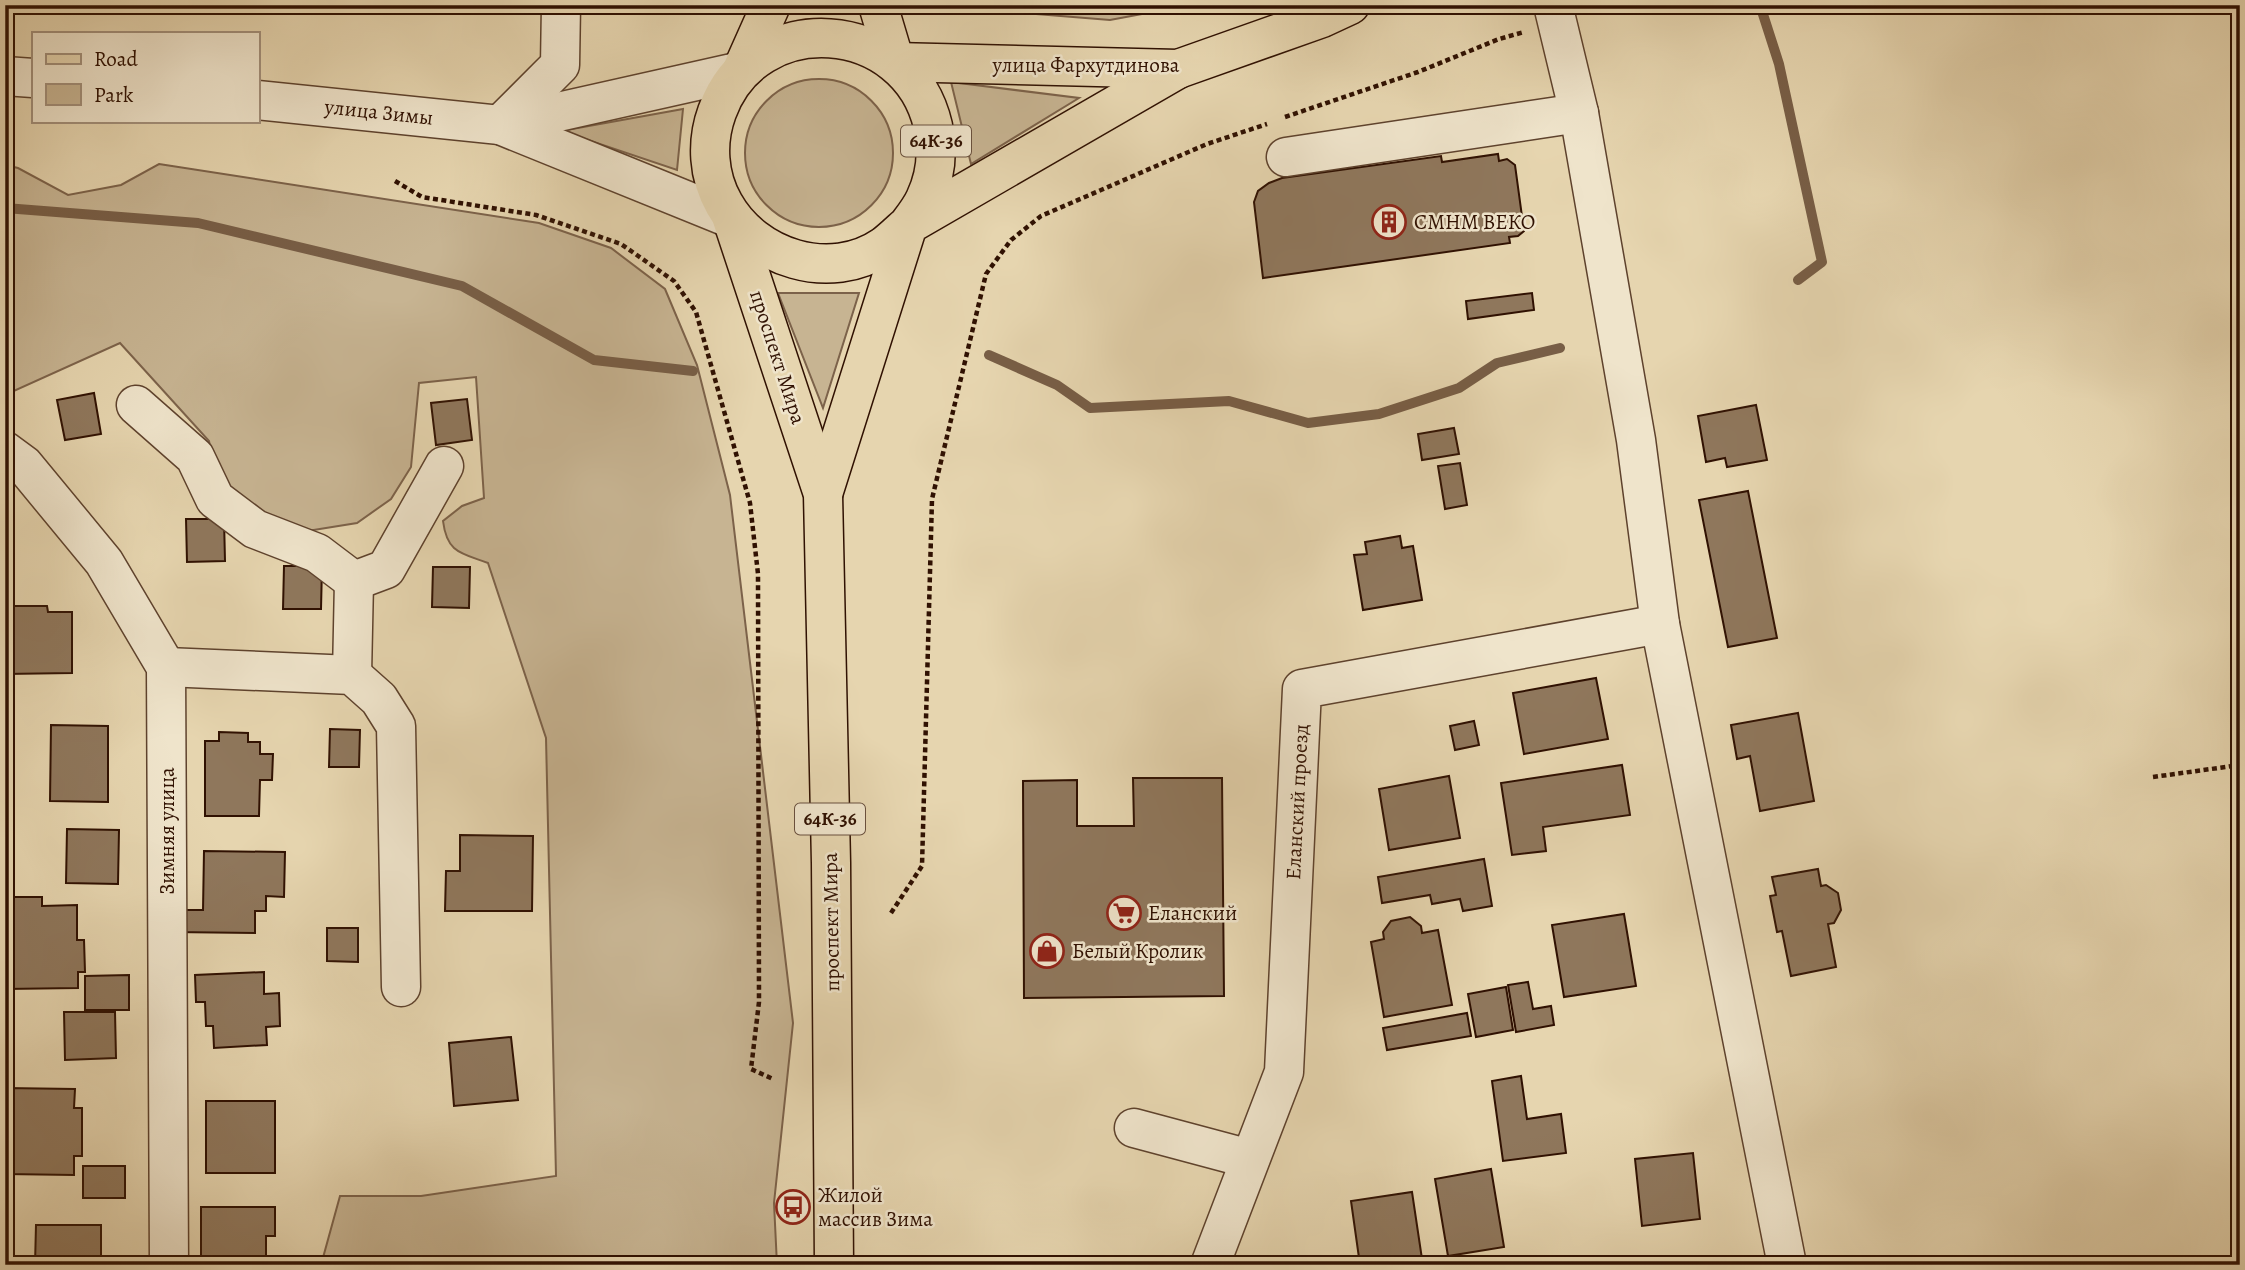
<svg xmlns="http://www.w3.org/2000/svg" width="2245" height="1270" font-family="Alegreya,serif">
<rect width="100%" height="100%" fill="#e6d5af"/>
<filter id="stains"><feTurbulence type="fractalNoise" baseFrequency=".00286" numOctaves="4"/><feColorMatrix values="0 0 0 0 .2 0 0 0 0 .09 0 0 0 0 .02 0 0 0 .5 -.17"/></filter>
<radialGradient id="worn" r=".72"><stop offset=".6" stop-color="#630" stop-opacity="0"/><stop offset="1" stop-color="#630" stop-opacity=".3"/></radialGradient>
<g fill="#c7b492" stroke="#7c624a" stroke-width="2">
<polygon points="998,5 1190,5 1110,20 1036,14"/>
<circle cx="819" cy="153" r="74"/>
<polygon points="951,82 1079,98 971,164"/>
<polygon points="683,109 677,170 561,131"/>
<path d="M159 164 539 223 611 248 665 289 697 365 730 495 793 1023 774 1203 777 1265H321L340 1196H421L556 1176 546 738 488 563C461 553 447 553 443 521L462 506 484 498 476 377 419 383 411 467 391 499 357 523 295 533 219 488 209 441 120 343 5 395V165L18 168 68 195 121 185Z"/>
<polygon points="778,293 859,293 823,408"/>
</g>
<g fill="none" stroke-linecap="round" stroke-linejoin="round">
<g stroke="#785e46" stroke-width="10">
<polyline points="1760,5 1779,64 1822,262 1798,280"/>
<polyline points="5,208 198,223 462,286 594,360 693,371"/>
<polyline points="989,355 1057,385 1090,408 1229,401 1308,423 1379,414 1459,388 1497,363 1560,348"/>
</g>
</g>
<g fill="#8f775c" stroke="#301102" stroke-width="2">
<polygon points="1498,154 1499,161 1507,159 1515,165 1524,231 1518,236 1509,237 1510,243 1263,278 1254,202 1258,191 1269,183 1282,178 1441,156 1442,162"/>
<polygon points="1532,293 1534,310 1468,319 1466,301"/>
<polygon points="94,393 101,434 65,440 57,400"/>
<polygon points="467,399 472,440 436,445 431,403"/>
<polygon points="1756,405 1767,460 1727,467 1725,458 1706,462 1698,416"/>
<polygon points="1454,428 1459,454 1422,460 1418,434"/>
<polygon points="1460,463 1467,505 1445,509 1438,466"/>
<polygon points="1748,491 1777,638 1728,647 1699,500"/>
<polygon points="186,519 224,519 225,561 187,562"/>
<polygon points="1400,536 1402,548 1413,546 1422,600 1363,610 1354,555 1367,554 1365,542"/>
<polygon points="284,566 322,566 321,609 283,609"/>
<polygon points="433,567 470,567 469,608 432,607"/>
<polygon points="5,606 47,606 48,612 72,612 72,673 5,674"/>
<polygon points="1596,678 1608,739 1524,754 1513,693"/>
<polygon points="1798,713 1814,801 1760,811 1750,756 1737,759 1731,725"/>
<polygon points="1474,721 1479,745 1455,750 1450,726"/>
<polygon points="51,725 108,726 108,802 50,801"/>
<polygon points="330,729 360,730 359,767 329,767"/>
<polygon points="219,732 248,733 248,742 260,742 260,754 273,754 272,780 260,780 259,816 205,816 205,741 219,741"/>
<polygon points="1622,765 1630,815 1543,827 1546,851 1512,855 1501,783"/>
<polygon points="1449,776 1460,838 1389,850 1379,789"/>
<polygon points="1133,778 1222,778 1224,996 1024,998 1023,781 1077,780 1077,826 1134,826"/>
<polygon points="67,829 119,830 118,884 66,883"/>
<polygon points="460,835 533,836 532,911 445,911 446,871 460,871"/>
<polygon points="204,851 285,852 284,897 266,896 266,911 255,911 255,933 172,932 173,910 203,910"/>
<polygon points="1484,859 1492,906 1463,911 1460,899 1432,904 1430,895 1382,903 1378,877"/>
<polygon points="1818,869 1821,886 1826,885 1838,893 1841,910 1834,923 1828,924 1836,967 1791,976 1782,931 1777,932 1770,896 1776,895 1772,877"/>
<polygon points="5,897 42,897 42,906 77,905 77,940 84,940 85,972 78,972 78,988 5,989"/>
<polygon points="1624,914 1636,986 1564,997 1552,925"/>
<polygon points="1410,917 1421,926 1422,933 1438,930 1452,1005 1384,1017 1371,942 1384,939 1383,932 1391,921"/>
<polygon points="327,928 358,928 358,962 327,961"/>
<polygon points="264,972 264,994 279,993 280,1026 266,1027 267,1045 214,1048 213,1026 206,1026 205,1002 196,1002 195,975"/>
<polygon points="129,975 129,1010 85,1010 85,976"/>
<polygon points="1528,982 1533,1009 1551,1006 1554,1025 1516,1032 1508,985"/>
<polygon points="1506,987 1513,1030 1476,1037 1468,994"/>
<polygon points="64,1012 115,1012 116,1058 65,1060"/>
<polygon points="1467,1013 1471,1036 1387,1050 1383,1028"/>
<polygon points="511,1037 518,1100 454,1106 449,1043"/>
<polygon points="1521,1076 1527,1119 1561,1114 1566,1153 1503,1161 1492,1081"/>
<polygon points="5,1088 75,1089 74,1108 82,1108 82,1156 74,1156 74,1175 5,1174"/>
<rect x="206" y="1101" width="69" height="72"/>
<polygon points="1693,1153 1700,1219 1642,1226 1635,1159"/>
<rect x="83" y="1166" width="42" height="32"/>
<polygon points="1491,1169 1504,1247 1448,1256 1435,1179"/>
<polygon points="1412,1192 1422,1259 1384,1265 1360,1265 1351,1201"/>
<polygon points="201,1207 275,1207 275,1236 266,1236 266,1265 201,1265"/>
<polygon points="36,1225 101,1225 101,1265 35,1265"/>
</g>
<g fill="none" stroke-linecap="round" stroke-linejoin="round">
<g stroke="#5e422d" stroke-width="41">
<g id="minor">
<polyline points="1553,5 1579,113 1636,440 1660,624 1787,1265"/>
<polyline points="5,76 33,78"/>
<polyline points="257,100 500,125 732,219"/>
<polyline points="500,125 741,71"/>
<polyline points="500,125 560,65 561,5"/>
<polyline points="1286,157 1579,113"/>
<polyline points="136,405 195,457 215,499 255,529 317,553 354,581"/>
<polyline points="5,451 24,465 104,562 166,667 169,1265"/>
<polyline points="354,581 386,569 444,466"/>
<polyline points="166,667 352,675 379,699 396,726 401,987"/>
<polyline points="352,675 354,581"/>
<polyline points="1134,1128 1250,1159"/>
<polyline points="1210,1265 1284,1072 1302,689 1660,624"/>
</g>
</g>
<g stroke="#301102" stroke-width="41">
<g id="major">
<polyline points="878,5 895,62"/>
<polyline points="895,62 1178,69 1322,18 1350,5"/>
<polyline points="742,70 771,5"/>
<polyline points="732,219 823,494 831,863 834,1265"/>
<path d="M823 494 908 225C914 217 921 208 925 199 936 176 938 150 933 126 908 17 755 6 717 112 706 142 708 176 724 204 754 258 830 283 884 246 892 240 900 232 908 225L1178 69"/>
</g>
</g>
<g stroke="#301102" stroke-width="4.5" stroke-dasharray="5 3.5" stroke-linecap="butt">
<polyline points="1593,12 1605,5"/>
<polyline points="1285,117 1418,72 1499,39 1524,32"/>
<polyline points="395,181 422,197 536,215 621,244 674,281 696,312 750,503 758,574 759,1002 751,1069 773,1079"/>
<polyline points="2153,777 2240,765"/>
<polyline points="891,913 922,866 932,499 986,274 1011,240 1041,216 1207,144 1267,124"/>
</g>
<use href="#minor" stroke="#efe4cb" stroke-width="38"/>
<use href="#major" stroke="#e6d5af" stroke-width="38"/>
</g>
<defs>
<g id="building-ring" transform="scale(1.75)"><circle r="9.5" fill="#efe4cb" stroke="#8f2418" stroke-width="1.5"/><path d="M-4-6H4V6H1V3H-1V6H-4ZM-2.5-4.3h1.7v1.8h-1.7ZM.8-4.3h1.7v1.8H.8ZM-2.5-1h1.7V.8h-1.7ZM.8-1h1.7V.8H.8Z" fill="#8f2418"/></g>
<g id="supermarket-ring" transform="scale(1.75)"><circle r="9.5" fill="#efe4cb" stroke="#8f2418" stroke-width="1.5"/><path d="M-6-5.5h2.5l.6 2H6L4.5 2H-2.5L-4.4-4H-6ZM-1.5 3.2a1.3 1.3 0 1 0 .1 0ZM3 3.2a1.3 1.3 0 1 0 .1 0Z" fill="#8f2418"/></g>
<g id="shop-ring" transform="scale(1.75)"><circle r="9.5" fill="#efe4cb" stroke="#8f2418" stroke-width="1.5"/><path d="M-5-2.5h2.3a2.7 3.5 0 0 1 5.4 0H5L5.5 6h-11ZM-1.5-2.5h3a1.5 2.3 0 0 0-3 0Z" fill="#8f2418"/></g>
<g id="bus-ring" transform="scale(1.75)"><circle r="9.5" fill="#efe4cb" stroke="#8f2418" stroke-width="1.5"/><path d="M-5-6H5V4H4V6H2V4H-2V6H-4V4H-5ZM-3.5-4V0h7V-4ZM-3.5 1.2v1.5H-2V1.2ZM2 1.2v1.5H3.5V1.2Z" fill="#8f2418"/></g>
</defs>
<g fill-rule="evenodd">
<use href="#building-ring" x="1389" y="222"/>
<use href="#supermarket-ring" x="1124" y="913"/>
<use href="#shop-ring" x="1047" y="951"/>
<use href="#bus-ring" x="793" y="1207"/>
</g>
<g text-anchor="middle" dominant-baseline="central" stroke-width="5" stroke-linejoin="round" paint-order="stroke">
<g fill="#efe4cb" stroke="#69503e" stroke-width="2">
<rect x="901" y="125.5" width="70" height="31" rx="5"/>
<rect x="795" y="803.5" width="70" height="31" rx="5"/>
</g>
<g font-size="19" font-weight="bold" fill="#301102">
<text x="936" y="141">64К-36</text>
<text x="830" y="819">64К-36</text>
</g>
<g font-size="21" fill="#301102" stroke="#efe4cb">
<text x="1086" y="65">улица Фархутдинова</text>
<text transform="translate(379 112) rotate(6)">улица Зимы</text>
<text transform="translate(778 357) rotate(72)">проспект Мира</text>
<text transform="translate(1297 802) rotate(-87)">Еланский проезд</text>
<text transform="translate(167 831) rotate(-90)">Зимняя улица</text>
<text transform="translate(831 922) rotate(-91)">проспект Мира</text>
</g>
<g font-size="21" fill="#301102" stroke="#efe4cb" text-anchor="start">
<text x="1414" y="222">СМНМ ВЕКО</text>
<text x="1148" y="913">Еланский</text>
<text x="1072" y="951">Белый Кролик</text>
<text x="818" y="1195">Жилой<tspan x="818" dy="24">массив Зима</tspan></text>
</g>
</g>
<rect width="2245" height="1270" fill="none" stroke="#e6d5af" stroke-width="28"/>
<rect x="7" y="7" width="2231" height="1256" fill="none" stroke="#301102" stroke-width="3.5"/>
<rect x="14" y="14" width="2217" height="1242" fill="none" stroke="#301102" stroke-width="2"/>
<rect x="32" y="32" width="228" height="91" fill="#efe4cb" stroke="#a3907b" stroke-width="2"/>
<rect x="46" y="54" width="35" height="10" fill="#e6d5af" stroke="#a3907b" stroke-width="2"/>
<text x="94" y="66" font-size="21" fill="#301102">Road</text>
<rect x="46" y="84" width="35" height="21" fill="#c7b492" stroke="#a3907b" stroke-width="2"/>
<text x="94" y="102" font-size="21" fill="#301102">Park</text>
<rect width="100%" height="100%" filter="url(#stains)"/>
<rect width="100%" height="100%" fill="url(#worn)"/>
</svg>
